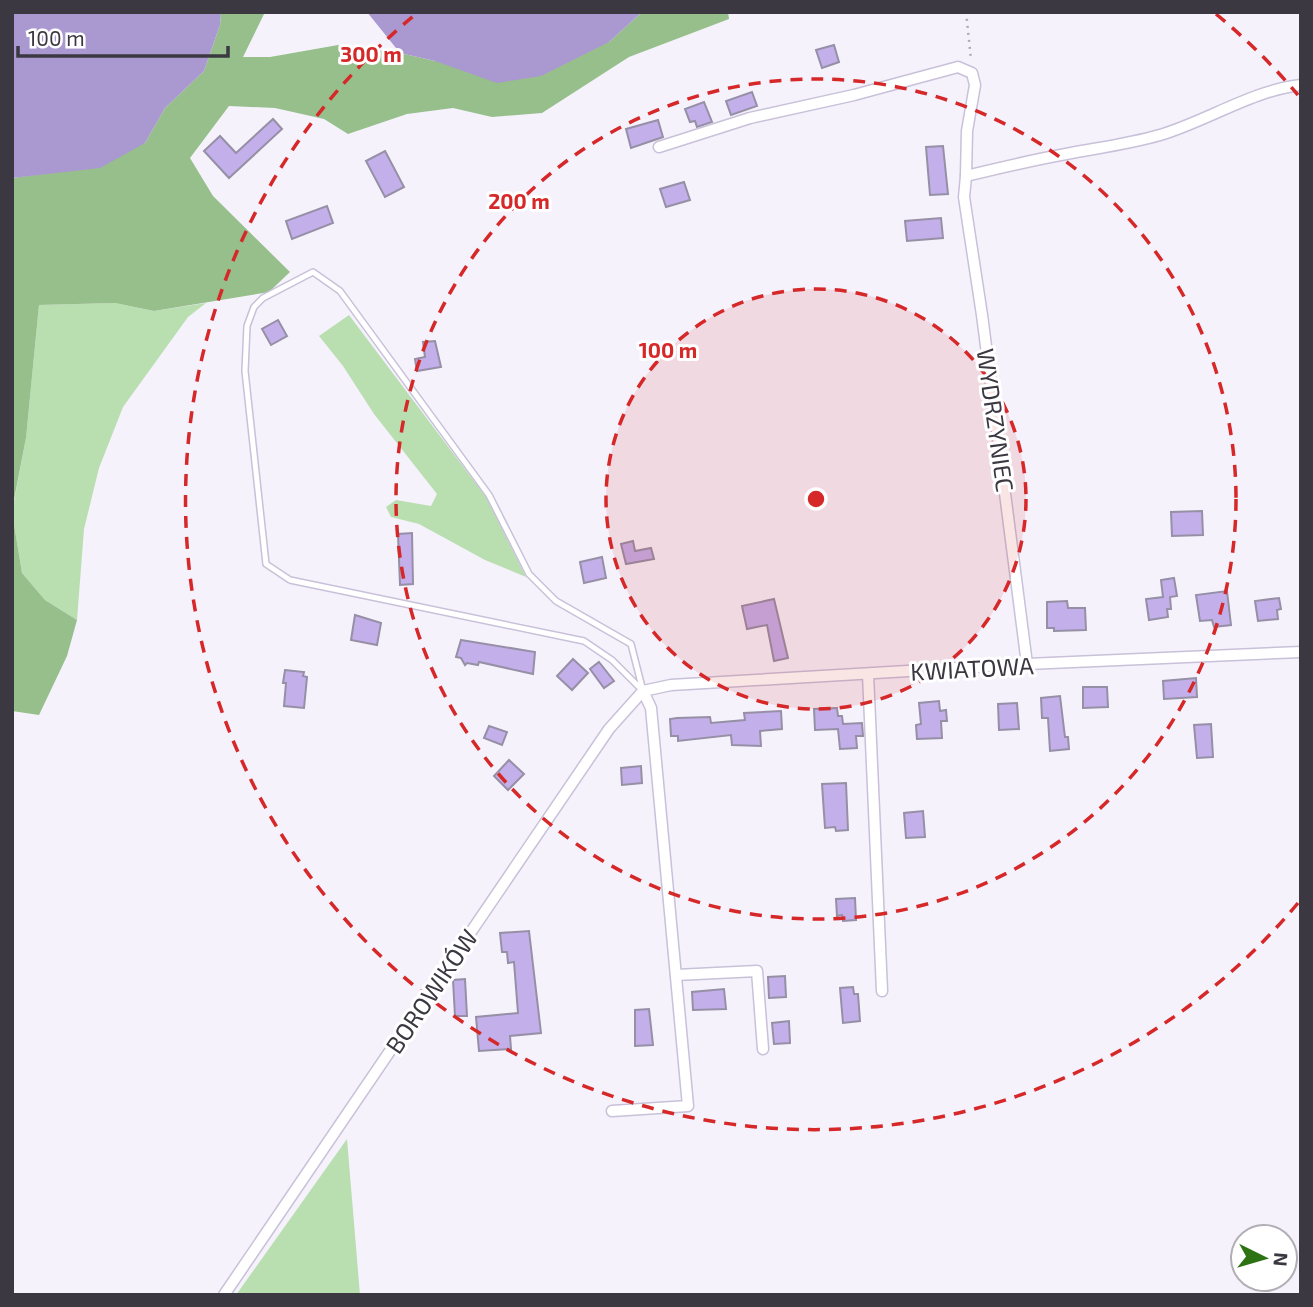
<svg xmlns="http://www.w3.org/2000/svg" width="1313" height="1307" font-family="'Exo 2',sans-serif">
<rect width="100%" height="100%" fill="#f5f2fc"/>
<g fill="#b9deb0">
<polygon points="115,303 154,311 206,303 188,317 123,407 99,468 84,529 77,620 45,600 22,573 12,512 26,438 39,305"/>
<polygon points="349,315 486,497 526,577 485,560 419,524 391,517 386,507 396,500 431,506 437,494 374,414 343,366 319,336"/>
<polygon points="347,1139 360,1295 236,1295"/>
</g>
<g fill="#97bf8c">
<polygon points="221,12 265,12 243,57 270,57 338,45 400,53 435,61 609,42 642,12 728,12 729,19 629,57 542,113 492,117 453,108 407,114 348,134 324,119 275,108 229,106 190,158 213,196 290,272 269,292 154,311 115,303 39,305 26,438 12,510 12,178 49,173 145,143 165,108 204,71 220,25"/>
<polygon points="12,512 22,573 45,600 77,620 67,656 39,715 12,711"/>
</g>
<g fill="#aa98d0">
<polygon points="12,12 221,12 220,25 204,71 165,108 145,143 100,168 12,178"/>
<polygon points="367,12 642,12 609,42 541,76 497,83 435,61 400,53"/>
</g>
<g fill="#c3b0ea" stroke="#968fa6" stroke-width="2">
<polygon points="834,45 839,62 822,68 816,50"/>
<polygon points="752,92 757,106 731,115 726,101"/>
<polygon points="704,102 712,122 697,127 695,121 690,122 685,109"/>
<polygon points="273,119 282,129 229,178 204,151 220,136 236,153"/>
<polygon points="658,120 663,137 631,148 626,129"/>
<polygon points="943,146 948,194 930,195 926,147"/>
<polygon points="385,151 404,187 385,197 366,161"/>
<polygon points="684,182 690,200 666,207 660,189"/>
<polygon points="327,206 333,223 292,239 286,221"/>
<polygon points="941,218 943,238 907,241 905,221"/>
<polygon points="278,320 287,336 271,345 262,329"/>
<polygon points="435,341 441,367 417,371 415,359 425,357 423,342"/>
<polygon points="1202,511 1203,535 1172,536 1171,512"/>
<polygon points="412,533 413,584 400,585 398,534"/>
<polygon points="633,541 635,551 651,548 654,559 626,564 621,544"/>
<polygon points="602,557 606,578 584,583 580,562"/>
<polygon points="1174,578 1177,596 1170,597 1171,609 1167,609 1168,617 1149,620 1146,599 1163,597 1161,580"/>
<polygon points="1227,591 1231,625 1214,627 1212,620 1200,621 1196,595"/>
<polygon points="1279,598 1281,609 1277,610 1278,619 1258,621 1255,601"/>
<polygon points="774,599 788,658 774,661 767,625 747,629 742,606"/>
<polygon points="1067,601 1068,608 1085,608 1086,630 1054,631 1054,628 1047,628 1047,602"/>
<polygon points="355,615 381,623 377,645 351,640"/>
<polygon points="461,640 535,652 533,674 479,662 478,665 467,663 465,665 461,658 456,657"/>
<polygon points="573,659 588,673 572,690 557,676"/>
<polygon points="599,662 614,681 604,688 590,669"/>
<polygon points="285,670 304,672 303,676 307,677 304,708 284,706 286,683 283,683"/>
<polygon points="1196,678 1197,697 1164,699 1163,681"/>
<polygon points="1083,687 1107,687 1108,707 1083,708"/>
<polygon points="1060,696 1065,737 1068,737 1069,749 1050,751 1048,718 1042,718 1041,698"/>
<polygon points="939,701 940,711 946,710 947,721 941,721 942,738 917,739 916,725 921,724 919,703"/>
<polygon points="1017,703 1019,729 999,730 998,704"/>
<polygon points="837,708 838,716 842,716 843,724 862,723 863,736 856,736 857,748 840,749 838,729 815,730 814,709"/>
<polygon points="781,711 782,729 760,731 761,746 732,745 731,735 678,741 678,736 671,736 670,719 677,718 710,717 711,723 745,720 744,713"/>
<polygon points="1211,724 1213,757 1197,758 1194,725"/>
<polygon points="489,726 507,732 502,745 484,738"/>
<polygon points="509,760 524,774 508,790 494,776"/>
<polygon points="641,766 642,783 622,785 621,768"/>
<polygon points="846,783 848,830 836,831 835,827 825,828 822,784"/>
<polygon points="923,811 925,837 906,838 904,813"/>
<polygon points="855,898 856,920 843,921 842,915 837,916 836,899"/>
<polygon points="529,931 541,1033 510,1036 511,1049 479,1051 476,1017 518,1013 514,962 508,963 507,952 502,952 500,933"/>
<polygon points="785,976 786,997 769,998 768,977"/>
<polygon points="465,979 467,1016 455,1016 453,980"/>
<polygon points="853,987 854,994 858,994 860,1021 843,1023 840,988"/>
<polygon points="724,989 726,1009 693,1010 692,992"/>
<polygon points="649,1009 653,1045 635,1046 635,1010"/>
<polygon points="789,1021 790,1043 774,1044 772,1023"/>
</g>
<g fill="none" stroke-linecap="round" stroke-linejoin="round">
<g stroke="#c8c1d9" stroke-width="8">
<polygon id="service" points="313,272 340,291 489,495 529,574 556,601 631,644 643,691 612,660 584,641 290,580 266,564 245,371 247,326 254,307 263,298"/>
</g>
<g stroke="#c8c1d9" stroke-width="13">
<g id="minor">
<polyline points="659,147 750,118 854,95 958,67 972,73 975,85 967,131 966,176"/>
<path d="M1027 664 982 315 964 197 966 176C999 168 1032 160 1066 154 1097 148 1129 144 1160 135 1207 121 1253 90 1301 85"/>
<polyline points="868,674 882,991"/>
<polyline points="676,975 757,971 763,1049"/>
<polyline points="612,1111 688,1106 651,708 643,691"/>
<polyline points="224,1295 609,729 643,691 671,685 1027,664 1301,652"/>
</g>
</g>
<polyline stroke="#aeabb5" stroke-width="2.5" stroke-dasharray="2 5" stroke-linecap="butt" points="966,12 971,59"/>
<use href="#service" stroke="#fff" stroke-width="5"/>
<use href="#minor" stroke="#fff" stroke-width="10"/>
</g>
<circle cx="816" cy="499" r="210" fill="#d62828" fill-opacity=".12"/>
<g fill="none" stroke="#d62828" stroke-width="3.5" stroke-dasharray="12 9">
<circle cx="816" cy="499" r="210"/>
<circle cx="816" cy="499" r="420"/>
<path d="M1298 903A629 629 0 1 1 416 14M1216 14A629 629 0 0 1 1298 95"/>
</g>
<g text-anchor="middle" dominant-baseline="central" stroke-width="6" stroke-linejoin="round" paint-order="stroke">
<g font-size="24" fill="#3b3842" stroke="#fff">
<text transform="translate(996 420) rotate(82)">WYDRZYNIEC</text>
<text transform="translate(972 668) rotate(-3)">KWIATOWA</text>
<text transform="translate(431 991) rotate(-56)">BOROWIKÓW</text>
</g>
</g>
<circle cx="816" cy="499" r="10" fill="#d62828" stroke="#fff" stroke-width="3.5"/>
<g font-size="21" text-anchor="middle" font-weight="bold" fill="#d62828" stroke="#fff" stroke-width="6" stroke-linejoin="round" paint-order="stroke">
<text x="371" y="62">300 m</text>
<text x="519" y="209">200 m</text>
<text x="668" y="358">100 m</text>
</g>
<rect width="1313" height="1307" fill="none" stroke="#3b3842" stroke-width="28"/>
<g transform="translate(1264 1258) rotate(95)"><circle r="33" fill="#ffffff" stroke="#b1afb3" stroke-width="2"/>
<path d="M0-5L12 26L0 18L-12 26Z" fill="#2d7314"/>
<text y="-10" font-size="19" font-weight="bold" text-anchor="middle" fill="#3b3842">N</text>
</g>
<path d="M18 46v10h210v-10" fill="none" stroke="#3b3842" stroke-width="3.5"/>
<text x="28" y="46" font-size="21" fill="#3b3842" stroke="#ffffff" stroke-width="5" paint-order="stroke">100 m</text>
</svg>
